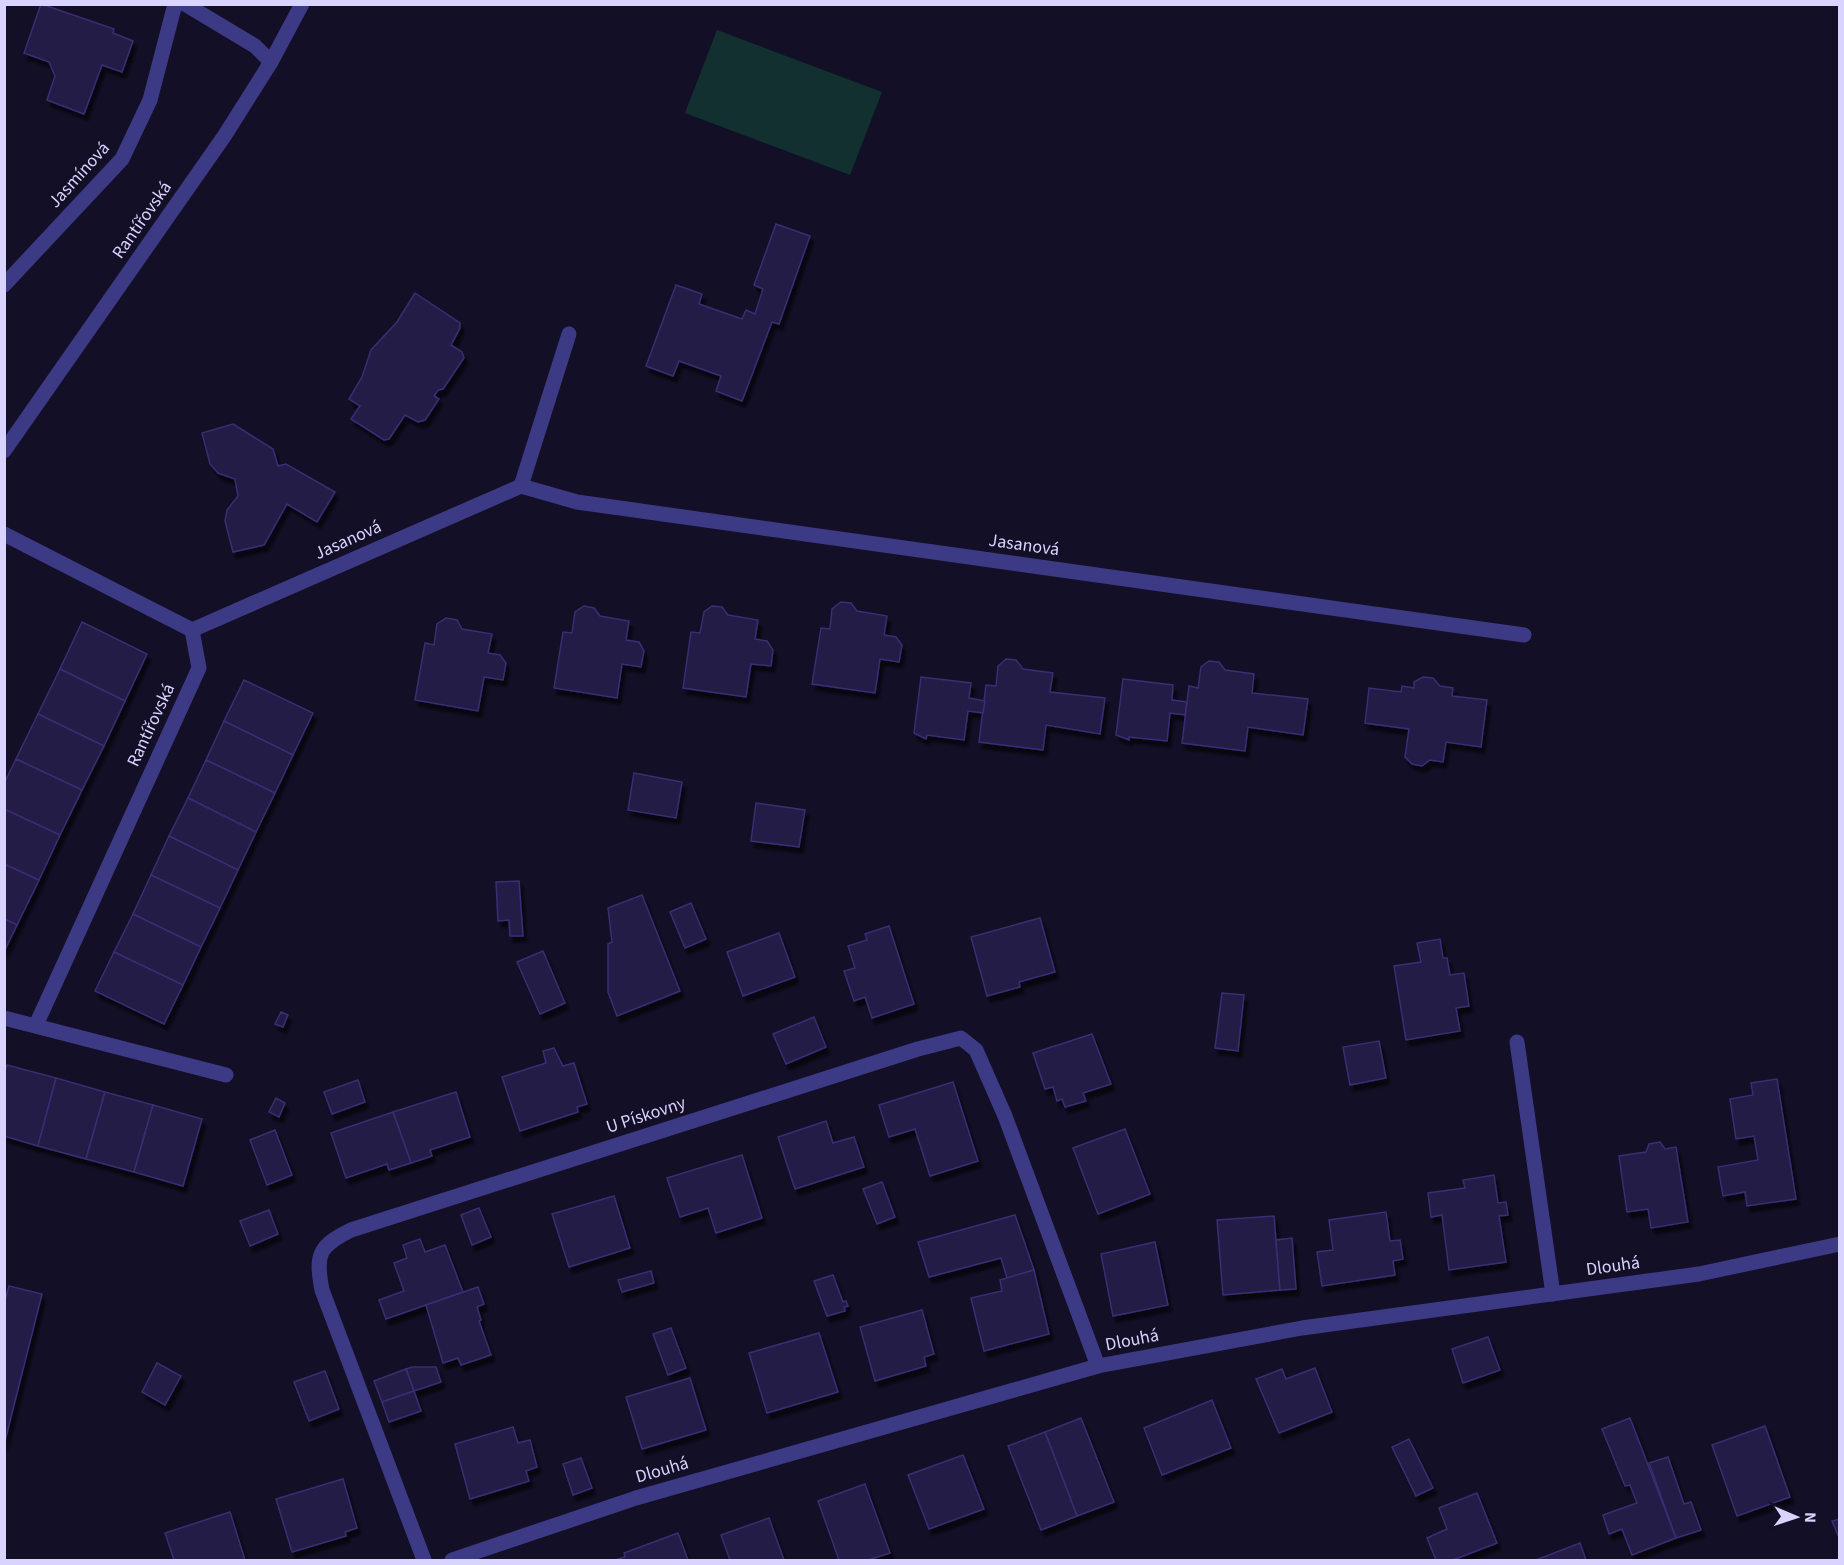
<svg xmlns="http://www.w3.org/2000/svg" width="1844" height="1565" font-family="'Source Sans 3',sans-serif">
<defs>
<filter id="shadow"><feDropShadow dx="3.5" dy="6" stdDeviation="1.5" flood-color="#0009"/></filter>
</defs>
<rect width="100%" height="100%" fill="#130f26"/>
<polygon fill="#12302f" points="717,30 882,92 850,175 685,113"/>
<g fill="#241b47" stroke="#3b2d73" stroke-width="1.5" filter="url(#shadow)">
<polygon points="41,4 114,29 113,33 133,41 122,72 102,65 84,114 47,100 55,76 49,62 24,53"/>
<polygon points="776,224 810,236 779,324 772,322 742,401 716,391 721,376 679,361 673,376 646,366 676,285 702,294 699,304 742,319 746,310 755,314 763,289 754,285"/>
<polygon points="415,293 460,323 460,328 451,345 462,352 464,358 443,389 438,390 434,396 439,399 425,420 418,422 405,415 389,439 384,440 351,419 360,406 349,399 362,377 371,350 397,322"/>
<polygon points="233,424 273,449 278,466 286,464 335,492 317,522 287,504 264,545 233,552 225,521 227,510 238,496 235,479 218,473 210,464 202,433"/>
<polygon points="841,602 851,603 857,611 887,616 884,635 896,637 902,645 899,662 880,659 875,693 812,684 821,628 830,629 832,609"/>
<polygon points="584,606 594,608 600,616 629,621 626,640 639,642 644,651 641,667 622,664 617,698 554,688 563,632 572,633 575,612"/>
<polygon points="712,606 722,607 728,615 758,620 755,639 767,641 773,650 771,666 751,664 746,697 683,688 691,632 700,633 704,612"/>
<polygon points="446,618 457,620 462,629 492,634 488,653 500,655 506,663 503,680 484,677 478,711 415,700 425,643 434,645 437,624"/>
<polygon points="82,622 147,654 125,701 60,669"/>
<polygon points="1006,659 1016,660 1023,669 1053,673 1050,692 1105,698 1100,734 1046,725 1043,750 979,742 986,685 996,686 998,666"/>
<polygon points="1209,661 1219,662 1225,670 1254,674 1252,693 1308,699 1303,735 1248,727 1245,751 1182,743 1189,686 1198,688 1201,667"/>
<polygon points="60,669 125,701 104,746 38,714"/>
<polygon points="921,677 971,683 969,698 985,701 983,713 968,711 964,740 927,735 926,739 914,733"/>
<polygon points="1423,677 1433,678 1440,686 1453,688 1452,696 1487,700 1481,747 1446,742 1443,762 1430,760 1422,766 1412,764 1405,757 1409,729 1365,723 1369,688 1401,692 1402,686 1414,688 1414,682"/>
<polygon points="1123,679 1173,685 1172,700 1187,702 1185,715 1170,713 1167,741 1129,737 1129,740 1116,735"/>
<polygon points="244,680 313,713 293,755 224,721"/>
<polygon points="38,714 104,746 82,790 16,759"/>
<polygon points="224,721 293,755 275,793 206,760"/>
<polygon points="16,759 82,790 60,835 4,809 4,784"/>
<polygon points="206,760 275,793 256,832 188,798"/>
<polygon points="634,773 682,782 676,818 628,810"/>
<polygon points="188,798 256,832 238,870 169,836"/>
<polygon points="756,803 805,810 799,847 751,841"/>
<polygon points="4,809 60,835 39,880 4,864"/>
<polygon points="169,836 238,870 220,908 151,875"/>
<polygon points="4,864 39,880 17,925 4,919"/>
<polygon points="151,875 220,908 201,947 133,914"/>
<polygon points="519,881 523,936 510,936 509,920 498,921 496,882"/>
<polygon points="642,895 680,991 617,1016 608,992 608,944 612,942 608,908"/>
<polygon points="691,903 706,939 685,948 670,912"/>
<polygon points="133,914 201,947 183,985 114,952"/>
<polygon points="1040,918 1055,972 1019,982 1020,987 987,996 971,937"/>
<polygon points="4,919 17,925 4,952"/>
<polygon points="889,926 914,1004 872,1018 865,997 854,1001 844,971 855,968 848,946 867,940 865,934"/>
<polygon points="779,933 795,977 743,996 727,952"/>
<polygon points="1440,939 1443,958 1447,958 1450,975 1464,973 1469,1006 1456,1008 1460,1031 1406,1040 1394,966 1421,962 1417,943"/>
<polygon points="543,951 565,1003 540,1014 517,962"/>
<polygon points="114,952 183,985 164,1024 95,991"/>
<polygon points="1222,993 1244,995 1238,1051 1215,1048"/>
<polygon points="281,1012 288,1015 283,1027 275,1024"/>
<polygon points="814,1017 826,1047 786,1064 773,1034"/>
<polygon points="1092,1034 1111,1084 1083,1093 1086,1101 1065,1107 1062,1099 1057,1101 1053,1087 1045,1089 1033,1053"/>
<polygon points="1379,1041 1386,1078 1350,1085 1343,1047"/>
<polygon points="554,1048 563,1066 574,1063 587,1104 577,1107 578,1112 520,1131 502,1077 546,1063 543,1051"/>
<polygon points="7,1065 56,1078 38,1146 4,1136 4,1074"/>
<polygon points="56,1078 105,1092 86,1159 38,1146"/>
<polygon points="1777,1079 1796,1199 1747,1206 1745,1192 1723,1196 1718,1167 1758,1160 1754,1136 1736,1139 1730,1099 1753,1095 1751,1083"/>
<polygon points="358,1080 365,1102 332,1114 324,1092"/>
<polygon points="953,1082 978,1161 930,1176 915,1129 889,1137 879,1105"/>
<polygon points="105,1092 153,1105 134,1172 86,1159"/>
<polygon points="456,1092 470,1137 430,1150 432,1156 411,1163 393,1112"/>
<polygon points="276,1098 285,1103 279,1117 269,1112"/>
<polygon points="153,1105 202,1119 183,1186 134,1172"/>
<polygon points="393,1112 411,1163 389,1170 387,1164 346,1178 331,1133"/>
<polygon points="826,1121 833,1143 854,1137 864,1167 795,1189 778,1137"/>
<polygon points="1125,1129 1150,1194 1098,1214 1073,1148"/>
<polygon points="275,1130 292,1175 267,1185 250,1140"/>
<polygon points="1660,1142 1665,1149 1676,1147 1688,1222 1651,1228 1648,1209 1627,1212 1619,1156 1646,1152 1649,1144"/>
<polygon points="742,1155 762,1218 716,1233 708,1208 680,1217 667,1178"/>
<polygon points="1494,1175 1498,1203 1506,1202 1508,1215 1499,1216 1506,1262 1449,1270 1442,1215 1431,1217 1428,1193 1465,1188 1463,1180"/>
<polygon points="882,1182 895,1217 877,1224 863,1189"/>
<polygon points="614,1196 630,1248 569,1267 552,1214"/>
<polygon points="479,1208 491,1237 472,1245 461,1215"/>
<polygon points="269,1210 278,1234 250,1246 240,1221"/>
<polygon points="1386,1212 1390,1241 1400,1240 1403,1259 1393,1261 1395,1275 1322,1286 1317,1252 1333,1250 1329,1220"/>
<polygon points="1015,1215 1034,1270 1007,1278 1001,1258 929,1277 918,1242"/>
<polygon points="1274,1216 1280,1290 1223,1295 1217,1220"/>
<polygon points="1292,1238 1296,1289 1280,1290 1276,1240"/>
<polygon points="420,1239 425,1252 445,1245 463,1292 386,1319 379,1300 404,1291 394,1263 407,1258 403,1245"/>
<polygon points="1155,1242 1168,1305 1113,1316 1101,1254"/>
<polygon points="1034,1270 1049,1334 984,1351 971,1298 1002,1291 1000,1280"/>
<polygon points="651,1271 654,1283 622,1292 618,1280"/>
<polygon points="833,1275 843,1302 846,1301 848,1306 844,1307 845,1311 827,1316 814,1281"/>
<polygon points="9,1286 42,1294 4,1445 4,1304"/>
<polygon points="478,1287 484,1304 477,1307 481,1320 479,1321 491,1355 461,1365 458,1358 443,1363 426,1305"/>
<polygon points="922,1310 934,1354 924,1357 926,1366 875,1381 860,1327"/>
<polygon points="671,1328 686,1368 668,1375 653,1334"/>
<polygon points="819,1333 838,1392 767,1413 749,1353"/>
<polygon points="1488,1337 1500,1370 1463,1383 1452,1349"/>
<polygon points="157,1363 181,1376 165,1405 142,1392"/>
<polygon points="412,1367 436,1367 441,1382 414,1391 406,1369"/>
<polygon points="1315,1368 1332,1412 1279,1433 1256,1379 1282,1369 1286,1379"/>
<polygon points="406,1369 414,1391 382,1402 374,1381"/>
<polygon points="325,1371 339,1409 309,1421 294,1382"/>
<polygon points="690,1378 706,1430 642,1449 626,1397"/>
<polygon points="414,1391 421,1411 389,1422 382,1402"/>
<polygon points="1212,1400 1231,1448 1162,1475 1144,1428"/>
<polygon points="1081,1418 1114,1502 1077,1516 1045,1432"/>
<polygon points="1630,1418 1676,1538 1632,1555 1622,1529 1609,1534 1603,1515 1637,1503 1630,1485 1625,1486 1602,1429"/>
<polygon points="1765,1426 1790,1497 1737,1516 1712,1445"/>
<polygon points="513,1427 518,1443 530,1440 537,1467 526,1471 529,1481 470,1499 455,1444"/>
<polygon points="1045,1432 1077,1516 1041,1530 1008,1446"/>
<polygon points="1409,1439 1433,1488 1416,1496 1392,1447"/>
<polygon points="963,1455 984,1509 929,1529 908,1475"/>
<polygon points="1668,1457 1684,1504 1691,1502 1701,1530 1676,1538 1649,1463"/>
<polygon points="581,1458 592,1488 573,1495 563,1464"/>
<polygon points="343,1479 357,1528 345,1532 346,1536 292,1552 276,1499"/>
<polygon points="865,1484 890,1553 868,1560 839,1560 818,1501"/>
<polygon points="1477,1493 1497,1543 1453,1560 1436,1560 1427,1538 1447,1529 1439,1508"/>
<polygon points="230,1512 245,1560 174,1560 165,1533"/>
<polygon points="769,1518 784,1560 730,1560 721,1535"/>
<polygon points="1840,1519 1840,1540 1832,1521"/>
<polygon points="678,1533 688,1560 615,1560 625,1557 624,1553"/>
<polygon points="1580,1543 1586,1560 1536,1560"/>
</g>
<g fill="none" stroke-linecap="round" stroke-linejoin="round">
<g stroke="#3d3a85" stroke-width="15">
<polyline points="185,4 255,46 271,62"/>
<polyline points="4,285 122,159 150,100 175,4"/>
<polyline points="4,451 225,135 271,62 302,4"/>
<polyline points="521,486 569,334"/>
<polyline points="4,534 192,630 199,668 36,1025"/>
<polyline points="192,630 521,486 577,502 1524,635"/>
<polyline points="4,1018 226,1075"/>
<polyline points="1517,1042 1553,1294"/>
<path d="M424 1560 322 1290C315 1254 319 1246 351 1230L918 1049 961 1038 976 1050 1005 1116 1098 1366"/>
<polyline points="452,1560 636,1498 1098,1366 1302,1328 1699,1274 1840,1244"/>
</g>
</g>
<g text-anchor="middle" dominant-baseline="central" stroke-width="5" stroke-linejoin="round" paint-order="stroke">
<g font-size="18" fill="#d9d4ff" stroke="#130f26">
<text transform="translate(79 175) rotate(-48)">Jasmínová</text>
<text transform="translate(142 220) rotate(-55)">Rantířovská</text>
<text transform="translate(348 540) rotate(-24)">Jasanová</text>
<text transform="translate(1024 545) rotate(8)">Jasanová</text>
<text transform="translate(151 725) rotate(-65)">Rantířovská</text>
<text transform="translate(646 1115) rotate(-18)">U Pískovny</text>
<text transform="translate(1613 1266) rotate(-8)">Dlouhá</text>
<text transform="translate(1132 1340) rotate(-11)">Dlouhá</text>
<text transform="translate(662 1470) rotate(-16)">Dlouhá</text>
</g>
</g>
<rect width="1844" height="1565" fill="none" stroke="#d9d4ff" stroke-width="12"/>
<g transform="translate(1796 1517) rotate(92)" stroke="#130f26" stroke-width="4.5" paint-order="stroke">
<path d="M0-4.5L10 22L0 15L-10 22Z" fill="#d9d4ff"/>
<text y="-9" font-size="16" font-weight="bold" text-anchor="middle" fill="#d9d4ff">N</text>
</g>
</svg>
